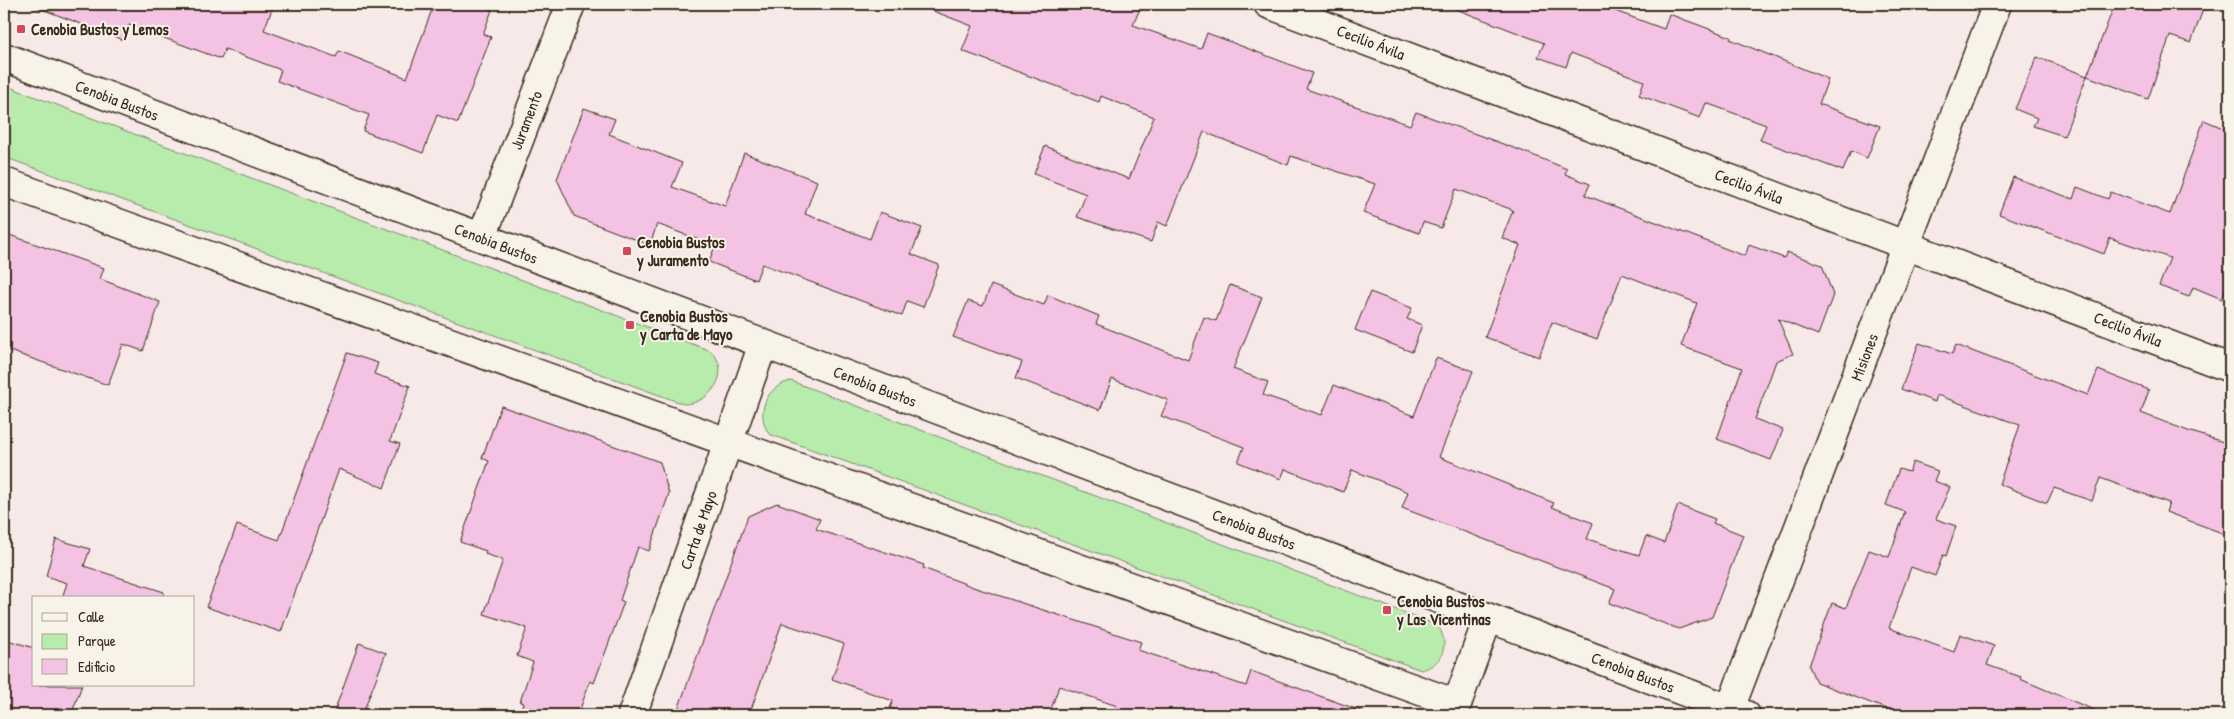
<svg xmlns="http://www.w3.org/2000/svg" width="2234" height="719" font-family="'Patrick Hand',sans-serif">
<rect width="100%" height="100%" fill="#f6e9e7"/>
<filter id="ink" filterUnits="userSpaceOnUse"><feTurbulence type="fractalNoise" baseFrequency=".02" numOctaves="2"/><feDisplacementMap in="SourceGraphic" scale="10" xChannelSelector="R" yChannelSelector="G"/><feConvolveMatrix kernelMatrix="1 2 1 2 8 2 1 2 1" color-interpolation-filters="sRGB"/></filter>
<g filter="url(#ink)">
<g fill="#b8ecad" stroke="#7a8b66">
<path d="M4 85 711 351C733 373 710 404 684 404L4 157Z"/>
<path d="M791 381 1437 625C1451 643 1443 665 1421 670L769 434C755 413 766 386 791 381Z"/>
</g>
<g fill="#f4c3e3" stroke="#3b2a1e">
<polygon points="34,4 274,4 264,30 336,57 339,51 407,78 434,4 475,4 492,10 483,34 491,37 458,123 437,115 423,153 363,131 369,115 277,81 281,70 225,49 221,59 129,25 123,40 34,6"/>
<polygon points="920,4 1142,4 1133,25 1201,49 1207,33 1312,73 1306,89 1410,125 1416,112 1530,154 1567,169 1565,174 1590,184 1585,195 1745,256 1749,245 1784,258 1787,252 1822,265 1833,295 1818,335 1778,319 1793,354 1776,361 1755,419 1783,430 1771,460 1717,439 1742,368 1681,346 1697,303 1622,274 1597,339 1552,322 1539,357 1485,337 1520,245 1502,238 1513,210 1456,189 1441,228 1423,222 1419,233 1363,213 1375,184 1291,156 1288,165 1204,132 1167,226 1158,222 1151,242 1077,217 1086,194 1034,174 1045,146 1129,179 1154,117 1101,96 1099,102 962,51 972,26 920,6"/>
<polygon points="1448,4 1596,4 1664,29 1669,14 1731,37 1730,39 1828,79 1819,104 1880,126 1867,158 1851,151 1843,171 1760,140 1766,125 1706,103 1700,118 1639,95 1644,81 1571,53 1566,67 1538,57 1544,43 1448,6"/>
<polygon points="2115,4 2205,4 2191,43 2170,36 2148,99 2087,76"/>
<polygon points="2037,57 2087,76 2064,136 2033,126 2037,118 2015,109"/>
<polygon points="584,108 615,119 609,134 682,163 672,187 725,206 744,153 817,181 805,214 870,239 880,212 922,228 911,254 939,265 923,307 907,301 902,316 762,264 756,280 709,262 715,246 657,224 650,245 574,216 557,179"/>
<polygon points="2204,120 2230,131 2230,278 2222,299 2193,287 2189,297 2159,286 2170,258 2110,238 2104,254 1999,214 2013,177 2073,199 2077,187 2108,199 2111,192 2170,214"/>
<polygon points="4,233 104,268 100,279 160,302 143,351 123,344 108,385 4,349"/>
<polygon points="991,285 1044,305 1048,295 1099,316 1096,324 1188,360 1204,317 1216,321 1230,285 1262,297 1233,369 1268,382 1263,395 1322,415 1334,385 1414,416 1436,358 1473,371 1439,457 1554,503 1552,507 1593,523 1587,539 1639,555 1646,536 1664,543 1678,505 1715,519 1713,523 1743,535 1712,617 1679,629 1609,603 1615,589 1402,508 1408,492 1352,470 1343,492 1285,469 1281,479 1238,462 1244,447 1161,416 1168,400 1112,379 1100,410 1016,378 1022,362 953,337 968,301 983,306"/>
<polygon points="1370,292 1412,308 1407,319 1422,325 1412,352 1355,330"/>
<polygon points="1919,343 1952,354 1956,345 2088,395 2098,370 2149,390 2141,413 2188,431 2230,444 2230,536 2166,512 2169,503 2100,478 2092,501 2054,488 2047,503 1999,484 2020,425 1937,395 1935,402 1901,389"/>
<polygon points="347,353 378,363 374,374 410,386 390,441 400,444 384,488 339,469 281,632 206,607 237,525 279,540"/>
<polygon points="501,406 660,462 669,494 649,551 638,547 620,600 624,602 594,683 590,681 578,715 519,715 523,703 520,702 533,662 517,656 527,628 484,614 503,560 485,554 486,551 460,542 489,461 482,458"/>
<polygon points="1913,462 1938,471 1934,481 1950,487 1936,519 1956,526 1946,556 1943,555 1935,576 1911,567 1889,628 1954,652 1960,634 1994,646 1987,665 2021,677 2020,679 2106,715 1902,715 1816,682 1809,666 1832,603 1846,608 1869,550 1889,557 1905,512 1886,505 1899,469 1909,472"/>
<polygon points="777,503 820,519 816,529 924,565 923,568 976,588 1141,642 1138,650 1246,686 1251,671 1364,712 1363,715 1114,715 1117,706 1059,686 1049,715 911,715 890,708 893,701 832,679 844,644 782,623 749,715 676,715 748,516"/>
<polygon points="56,539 90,549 84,566 164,592 163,598 62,598 67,583 46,576"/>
<polygon points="4,639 34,648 34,685 82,685 71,715 4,715"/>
<polygon points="359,643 386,653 362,715 333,715"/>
</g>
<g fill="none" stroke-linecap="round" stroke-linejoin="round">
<g stroke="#3b2a1e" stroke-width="31">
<g id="minor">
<polyline points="1268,4 2230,368"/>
<polyline points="4,57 1746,715"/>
<polyline points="4,182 1457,704"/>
<polyline points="482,237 571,4"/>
<polyline points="1730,709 1997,4"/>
<polyline points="632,715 763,344"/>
<polyline points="1453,715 1488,618"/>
</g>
</g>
<use href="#minor" stroke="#f7f3e8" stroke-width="28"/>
</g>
</g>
<g fill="#d1495b" stroke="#f7f3e8" stroke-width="2">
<rect x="16" y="24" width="10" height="10" rx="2.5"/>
<rect x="622" y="246" width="10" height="10" rx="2.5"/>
<rect x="625" y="320" width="10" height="10" rx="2.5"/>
<rect x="1382" y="605" width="10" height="10" rx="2.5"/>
</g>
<g text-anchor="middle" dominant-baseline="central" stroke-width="4" stroke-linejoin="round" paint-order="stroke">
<g font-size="16" font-weight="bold" fill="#3b2a1e" stroke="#f7f3e8" text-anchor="start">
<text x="31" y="29">Cenobia Bustos y Lemos</text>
<text x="637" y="242">Cenobia Bustos<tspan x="637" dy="18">y Juramento</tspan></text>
<text x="640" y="316">Cenobia Bustos<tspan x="640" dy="18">y Carta de Mayo</tspan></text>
<text x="1397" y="601">Cenobia Bustos<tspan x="1397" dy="18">y Las Vicentinas</tspan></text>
</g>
<g font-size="16" fill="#3b2a1e" stroke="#f7f3e8">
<text transform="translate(1371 42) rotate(21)">Cecilio Ávila</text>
<text transform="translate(117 100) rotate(21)">Cenobia Bustos</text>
<text transform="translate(526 120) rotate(-69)">Juramento</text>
<text transform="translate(1749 186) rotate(21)">Cecilio Ávila</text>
<text transform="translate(496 243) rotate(21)">Cenobia Bustos</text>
<text transform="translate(2128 329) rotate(21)">Cecilio Ávila</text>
<text transform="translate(1864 357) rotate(-69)">Misiones</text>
<text transform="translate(875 386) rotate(21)">Cenobia Bustos</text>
<text transform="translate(1254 529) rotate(21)">Cenobia Bustos</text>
<text transform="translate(698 530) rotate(-71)">Carta de Mayo</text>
<text transform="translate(1633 672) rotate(21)">Cenobia Bustos</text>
</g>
</g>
<rect width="2234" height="719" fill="none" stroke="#f7f3e8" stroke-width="20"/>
<rect x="10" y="10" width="2214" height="699" fill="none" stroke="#3b2a1e" stroke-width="2" filter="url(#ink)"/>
<rect x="32" y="596" width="162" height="90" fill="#f7f3e8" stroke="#aca397"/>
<rect x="42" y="613" width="25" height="8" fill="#f7f3e8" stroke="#aca397"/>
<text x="78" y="622" font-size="15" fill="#3b2a1e">Calle</text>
<rect x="42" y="634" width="25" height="15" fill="#b8ecad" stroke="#aca397"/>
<text x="78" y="646" font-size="15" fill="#3b2a1e">Parque</text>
<rect x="42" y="659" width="25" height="15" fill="#f4c3e3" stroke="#aca397"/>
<text x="78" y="672" font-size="15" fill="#3b2a1e">Edificio</text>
</svg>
